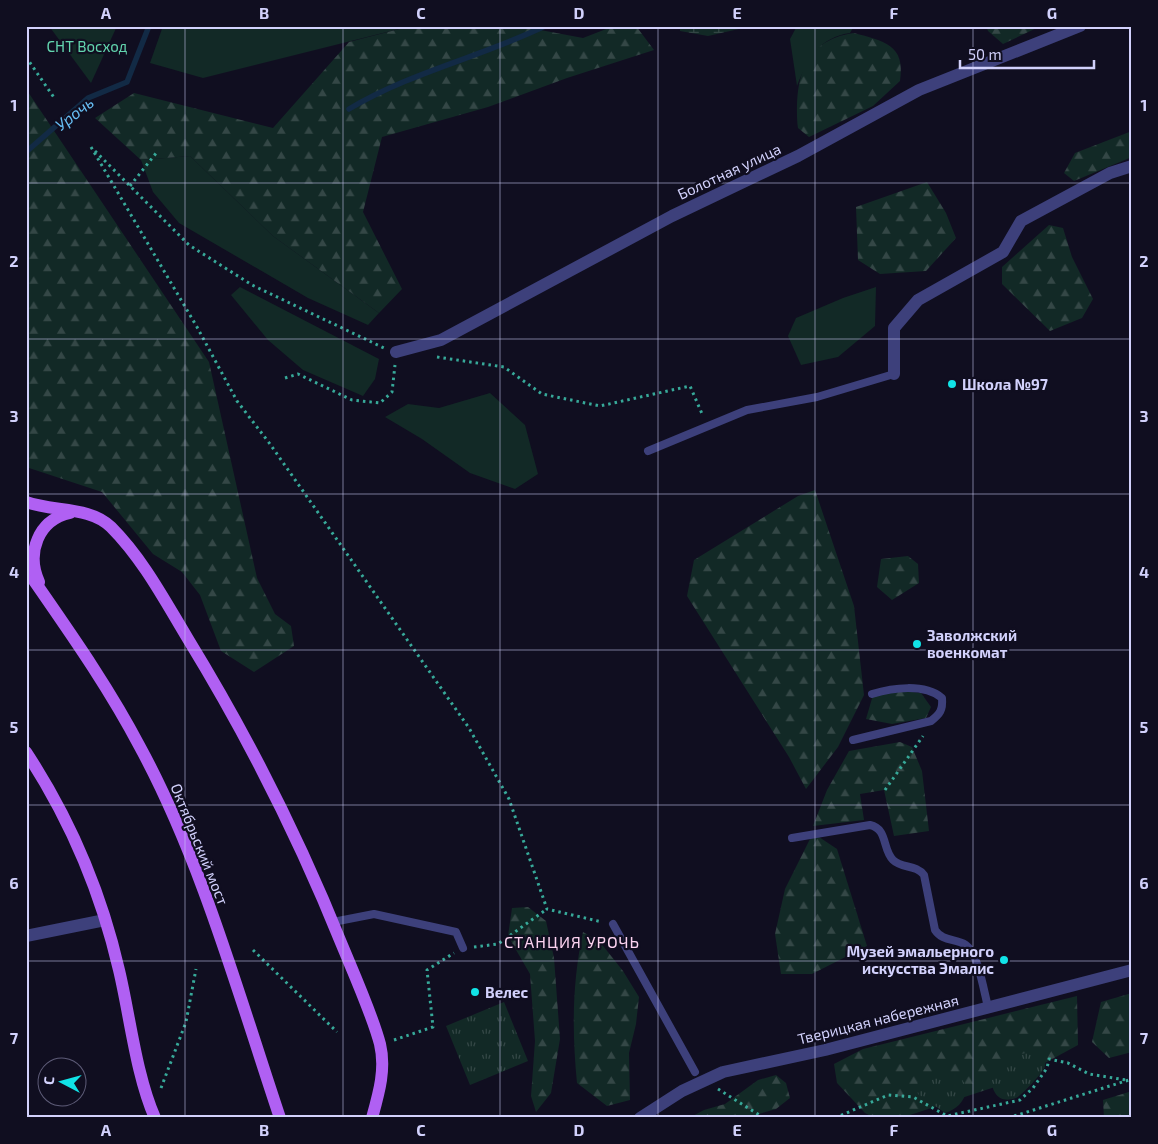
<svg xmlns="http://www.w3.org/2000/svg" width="1158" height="1144" font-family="'Exo 2',sans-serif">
<defs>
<pattern id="forest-firs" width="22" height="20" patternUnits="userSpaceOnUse" patternTransform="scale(1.25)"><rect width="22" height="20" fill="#122926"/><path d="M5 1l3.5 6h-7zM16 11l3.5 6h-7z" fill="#344746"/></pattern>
<pattern id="wetland-marsh" width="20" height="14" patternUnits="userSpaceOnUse" patternTransform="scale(1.25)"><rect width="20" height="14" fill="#122926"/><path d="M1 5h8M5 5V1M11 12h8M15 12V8" fill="none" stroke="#344746"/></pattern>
<pattern id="park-tufts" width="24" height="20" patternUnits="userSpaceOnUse" patternTransform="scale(1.25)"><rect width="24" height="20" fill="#122926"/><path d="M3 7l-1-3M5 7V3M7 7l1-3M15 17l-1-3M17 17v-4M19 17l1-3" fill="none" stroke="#344746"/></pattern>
</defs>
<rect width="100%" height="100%" fill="#100e20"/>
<g fill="#122926">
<polygon points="49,26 117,26 91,83"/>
<polygon points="163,26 411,26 203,78 150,63"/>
<path d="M797 26H854L850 33C819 38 808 58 797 86L790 39Z"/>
<polygon points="190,156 273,236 379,313 368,325 308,298 179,223 153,192 141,160"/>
<polygon points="240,287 379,359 375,379 363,396 303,370 268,340 231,295"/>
<polygon points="876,287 875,326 838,357 801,365 788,336 796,318 843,298"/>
<polygon points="490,393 525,425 538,474 515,489 470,473 422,439 385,417 408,404 439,408"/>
</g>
<g fill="url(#forest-firs)">
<polygon points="411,26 519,26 583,38 614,26 636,26 654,50 567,78 488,107 382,137 363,212 402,289 379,313 273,236 190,156 141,160 95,118 134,93 273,128 349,42"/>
<polygon points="986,26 1041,26 1003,44 988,31"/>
<path d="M854 33C883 41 906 44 900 81L873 106 809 137 798 128C794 82 802 40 854 33Z"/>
<polygon points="26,89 209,362 257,578 275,614 291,626 294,646 254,672 221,651 200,595 182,572 153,554 102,492 26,467"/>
<polygon points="1132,131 1132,157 1074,181 1064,173 1075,153"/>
<polygon points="927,182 946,213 956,238 926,271 880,274 858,260 856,207"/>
<polygon points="1049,225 1063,228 1072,257 1093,299 1082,318 1050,331 1002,284 1002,267"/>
<polygon points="815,490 854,606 864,695 838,747 806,789 789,757 687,596 694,560 798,496"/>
<polygon points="908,556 918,564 919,583 892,600 877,587 881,559"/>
<polygon points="894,690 921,693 931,707 926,718 892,724 866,719 873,695"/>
<polygon points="900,742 912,747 922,771 929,831 894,836 884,790 860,794 864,820 813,826 827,790 849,751"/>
<polygon points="813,833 837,849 867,946 812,974 781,974 775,934 785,889"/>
<polygon points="528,907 546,921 554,958 560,1039 551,1093 536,1112 531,1096 535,1041 530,974 508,936 512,908"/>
<path d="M583 932 600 942 623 971 639 997 636 1024 629 1053 630 1100 607 1106 577 1083C572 1032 572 983 583 932Z"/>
<polygon points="1132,993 1132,1052 1109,1058 1092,1042 1101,1002"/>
<polygon points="1077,996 1078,1045 1010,1082 901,1118 875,1118 865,1113 837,1083 834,1064 863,1049"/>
<polygon points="776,1075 786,1083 790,1098 776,1109 752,1116 754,1118 689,1118 704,1110 725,1104 758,1080"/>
<polygon points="1132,1091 1132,1118 1104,1118 1103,1100"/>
</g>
<polygon fill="url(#wetland-marsh)" points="680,26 752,26 708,36 680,31"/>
<g fill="url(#park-tufts)">
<polygon points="504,1002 528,1061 470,1085 446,1026"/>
<path d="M1033 1051 1042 1054C1044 1058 1046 1062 1045 1066 1044 1072 1021 1096 1016 1098 991 1107 987 1077 996 1061Z"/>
<path d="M948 1072C976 1079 968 1106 945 1113L918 1094 917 1090 918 1081Z"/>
</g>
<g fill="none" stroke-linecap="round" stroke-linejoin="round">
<g stroke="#122a45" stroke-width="5.5">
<path d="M349 109C411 72 481 57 545 26"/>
<polyline points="26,152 88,98 127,82 149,26"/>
</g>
<g stroke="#37a999" stroke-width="3" stroke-dasharray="2.5 4" stroke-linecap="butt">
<polyline points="26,57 55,99"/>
<polyline points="91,147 197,327 237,401 270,444 469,728 509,799 547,909 602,922"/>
<polyline points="95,151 189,245 252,285 384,348"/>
<polyline points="130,186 157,152"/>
<polyline points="437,357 504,367 542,394 600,406 690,386 703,416"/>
<polyline points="285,378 298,374 352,400 380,403 392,392 395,365"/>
<polyline points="885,790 923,736"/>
<polyline points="474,947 498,944 547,909"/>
<polyline points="253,950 337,1032"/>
<polyline points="394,1040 433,1027 427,970 454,953"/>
<polyline points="161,1088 186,1022 196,969"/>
<polyline points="718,1089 764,1118"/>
<polyline points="835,1118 888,1095 913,1097 947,1116 1020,1100 1033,1088 1047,1068 1049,1059 1068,1063 1089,1074 1126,1080"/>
<polyline points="1008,1118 1132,1079"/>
</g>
<g stroke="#3d407b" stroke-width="8">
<polyline points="648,451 747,410 817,397 894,374"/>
<path d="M853 740 931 721C940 714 943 710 942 698 924 683 892 688 872 694"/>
<path d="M792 838 870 825C888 829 882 849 893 860 902 869 916 864 924 875L935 930C943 942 955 938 966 945 978 953 984 992 988 1007"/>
<polyline points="333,922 374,914 456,932 463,948"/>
<polyline points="613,924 695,1072"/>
</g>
<g stroke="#3d407b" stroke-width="12">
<polyline points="396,352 441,340 672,216 798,156 919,90 1080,26"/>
<polyline points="894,374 894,328 918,300 1003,252 1021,221 1110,173 1132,166"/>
<polyline points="26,936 105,920"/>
</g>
<polyline stroke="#3d407b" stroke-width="12" points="640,1118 682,1091 723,1072 825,1050 1132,970"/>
<g stroke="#b060f3" stroke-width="12">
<path d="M26 502C53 512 90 506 111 527 143 559 165 601 188 639 248 737 299 838 342 945 354 974 372 1014 380 1044 386 1069 379 1093 372 1118"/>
<path d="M26 569C66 627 107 684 140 747 201 859 239 996 280 1118"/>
<path d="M39 582C26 553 38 520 70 513"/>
<path d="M26 752C70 819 101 892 119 970 130 1016 136 1075 155 1118"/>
</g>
</g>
<path fill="none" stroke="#d2d1fc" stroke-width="1" stroke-opacity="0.55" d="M185 26V1118M343 26V1118M500 26V1118M658 26V1118M815 26V1118M973 26V1118M26 183H1132M26 339H1132M26 494H1132M26 650H1132M26 805H1132M26 961H1132"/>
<g fill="#11e3e7" stroke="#100e20" stroke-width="2">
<circle cx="952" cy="384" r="5"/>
<circle cx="917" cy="644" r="5"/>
<circle cx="1004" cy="960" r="5"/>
<circle cx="475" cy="992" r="5"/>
</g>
<g text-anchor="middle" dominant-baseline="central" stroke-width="4.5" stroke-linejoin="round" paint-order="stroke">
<g font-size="15" fill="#63d6af" stroke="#100e20">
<text x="87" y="46">СНТ Восход</text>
</g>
<g font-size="15" fill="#d2d1fc" stroke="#100e20">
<text transform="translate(729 171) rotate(-25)">Болотная улица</text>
<text transform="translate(200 844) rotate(68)">Октябрьский мост</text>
<text transform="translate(878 1019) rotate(-14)">Тверицкая набережная</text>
</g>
<g font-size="15" font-weight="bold" fill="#d2d1fc" stroke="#100e20" text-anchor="start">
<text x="962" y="384">Школа №97</text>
<text x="927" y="635">Заволжский<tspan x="927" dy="17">военкомат</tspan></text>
<text x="994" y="951" text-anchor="end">Музей эмальерного<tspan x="994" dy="17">искусства Эмалис</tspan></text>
<text x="485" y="992">Велес</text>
</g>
<g font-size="16" font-style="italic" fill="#67bef4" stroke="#100e20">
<text transform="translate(74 113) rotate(-38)">Урочь</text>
</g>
<g font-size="16" letter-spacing="1" fill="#fcd3f0" stroke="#100e20">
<text x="572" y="941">СТАНЦИЯ УРОЧЬ</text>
</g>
</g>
<rect width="1158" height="1144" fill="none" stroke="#100e20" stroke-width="55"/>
<g transform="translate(62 1082) rotate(276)"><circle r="24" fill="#100e20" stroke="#5e5c78"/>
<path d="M0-4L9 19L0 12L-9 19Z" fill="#11e3e7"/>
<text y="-8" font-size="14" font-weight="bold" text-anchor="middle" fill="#d2d1fc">С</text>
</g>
<path d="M960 60v8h134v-8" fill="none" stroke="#d2d1fc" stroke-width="2.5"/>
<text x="968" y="60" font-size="15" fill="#d2d1fc" stroke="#100e20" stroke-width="4" paint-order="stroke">50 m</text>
<rect x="28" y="28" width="1102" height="1088" fill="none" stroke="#d2d1fc" stroke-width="2"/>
<g font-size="16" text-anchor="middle" font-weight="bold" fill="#d2d1fc">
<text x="106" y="19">A</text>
<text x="264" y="19">B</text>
<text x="421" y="19">C</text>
<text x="579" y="19">D</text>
<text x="737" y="19">E</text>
<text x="894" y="19">F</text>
<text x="1052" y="19">G</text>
<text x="14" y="111">1</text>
<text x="1144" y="111">1</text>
<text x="14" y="267">2</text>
<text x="1144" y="267">2</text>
<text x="14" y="422">3</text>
<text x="1144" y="422">3</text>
<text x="14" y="578">4</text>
<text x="1144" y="578">4</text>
<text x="14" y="733">5</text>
<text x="1144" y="733">5</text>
<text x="14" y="889">6</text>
<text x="1144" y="889">6</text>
<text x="14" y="1044">7</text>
<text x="1144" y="1044">7</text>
<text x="106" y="1136">A</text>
<text x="264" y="1136">B</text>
<text x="421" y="1136">C</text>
<text x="579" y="1136">D</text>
<text x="737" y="1136">E</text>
<text x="894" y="1136">F</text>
<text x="1052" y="1136">G</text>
</g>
</svg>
